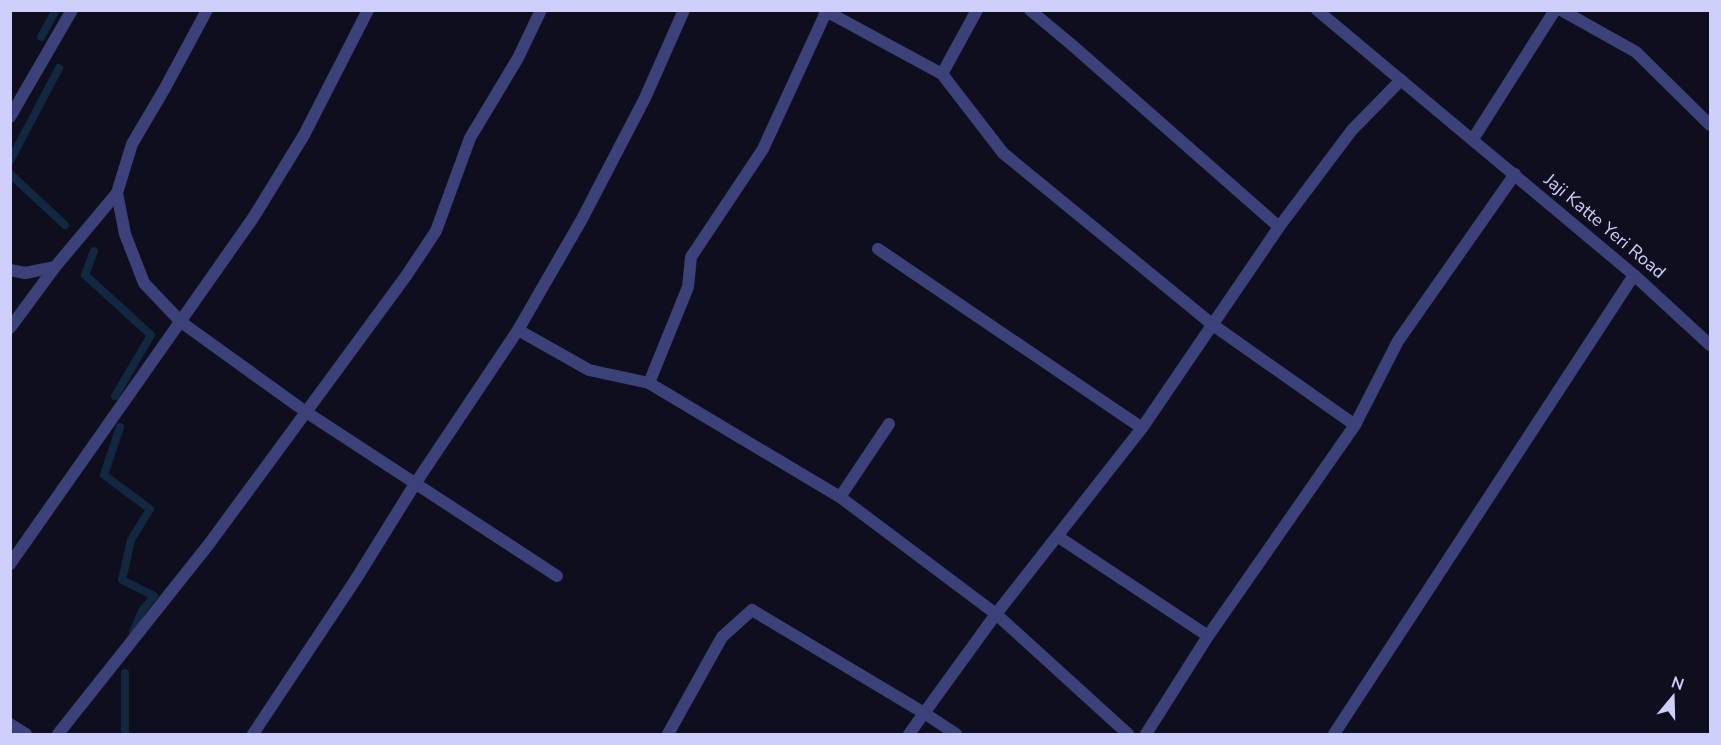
<svg xmlns="http://www.w3.org/2000/svg" width="1721" height="745" font-family="'Nunito Sans',sans-serif">
<rect width="100%" height="100%" fill="#0f0e1e"/>
<g fill="none" stroke-linecap="round" stroke-linejoin="round">
<g stroke="#112840" stroke-width="8">
<polyline points="41,37 56,10"/>
<polyline points="10,161 59,68"/>
<polyline points="10,174 65,225"/>
<polyline points="94,251 85,275 151,335 115,396"/>
<polyline points="120,427 104,475 150,509 131,540 122,580 154,596 142,611 133,632"/>
<polyline points="125,673 125,734"/>
</g>
<g stroke="#3c417a" stroke-width="12">
<polyline points="207,10 165,88 132,144 117,193 125,234 144,283 181,322 306,412 557,576"/>
<polyline points="824,10 942,74 1003,153 1213,325 1355,425"/>
<polyline points="1030,10 1072,45 1279,227"/>
<polyline points="1317,10 1634,275 1710,345"/>
<polyline points="1561,10 1636,52 1710,125"/>
<polyline points="942,74 977,10"/>
<polyline points="10,117 72,10"/>
<polyline points="1473,139 1555,10"/>
<polyline points="878,249 1142,428"/>
<polyline points="10,270 25,273 55,267 117,193"/>
<polyline points="10,328 55,267"/>
<polyline points="518,330 589,370 649,383 840,497 996,614 1128,734"/>
<polyline points="649,383 688,287 691,257 763,149 827,10"/>
<polyline points="840,497 889,424"/>
<polyline points="1057,536 1208,636"/>
<polyline points="10,564 253,218 304,135 368,10"/>
<polyline points="10,724 26,734"/>
<polyline points="58,734 209,544 406,276 436,231 470,138 518,58 541,10"/>
<polyline points="253,734 356,579 415,484 518,330 582,219 645,98 684,10"/>
<polyline points="668,734 722,637 752,610 924,713 956,734"/>
<polyline points="909,734 996,614 1142,428 1279,227 1352,130 1401,80"/>
<polyline points="1146,734 1208,636 1355,425 1398,341 1515,174"/>
<polyline points="1334,734 1634,275"/>
</g>
</g>
<g text-anchor="middle" dominant-baseline="central" stroke-width="6" stroke-linejoin="round" paint-order="stroke">
<g font-size="18" fill="#cfcffb" stroke="#0f0e1e">
<text transform="translate(1605 226) rotate(40)">Jaji Katte Yeri Road</text>
</g>
</g>
<rect width="1721" height="745" fill="none" stroke="#cfcffb" stroke-width="24"/>
<g transform="translate(1673 697) rotate(19)" stroke="#0f0e1e" stroke-width="4.5" paint-order="stroke">
<path d="M0-4.5L10 22L0 15L-10 22Z" fill="#cfcffb"/>
<text y="-9" font-size="16" font-weight="bold" text-anchor="middle" fill="#cfcffb">N</text>
</g>
</svg>
